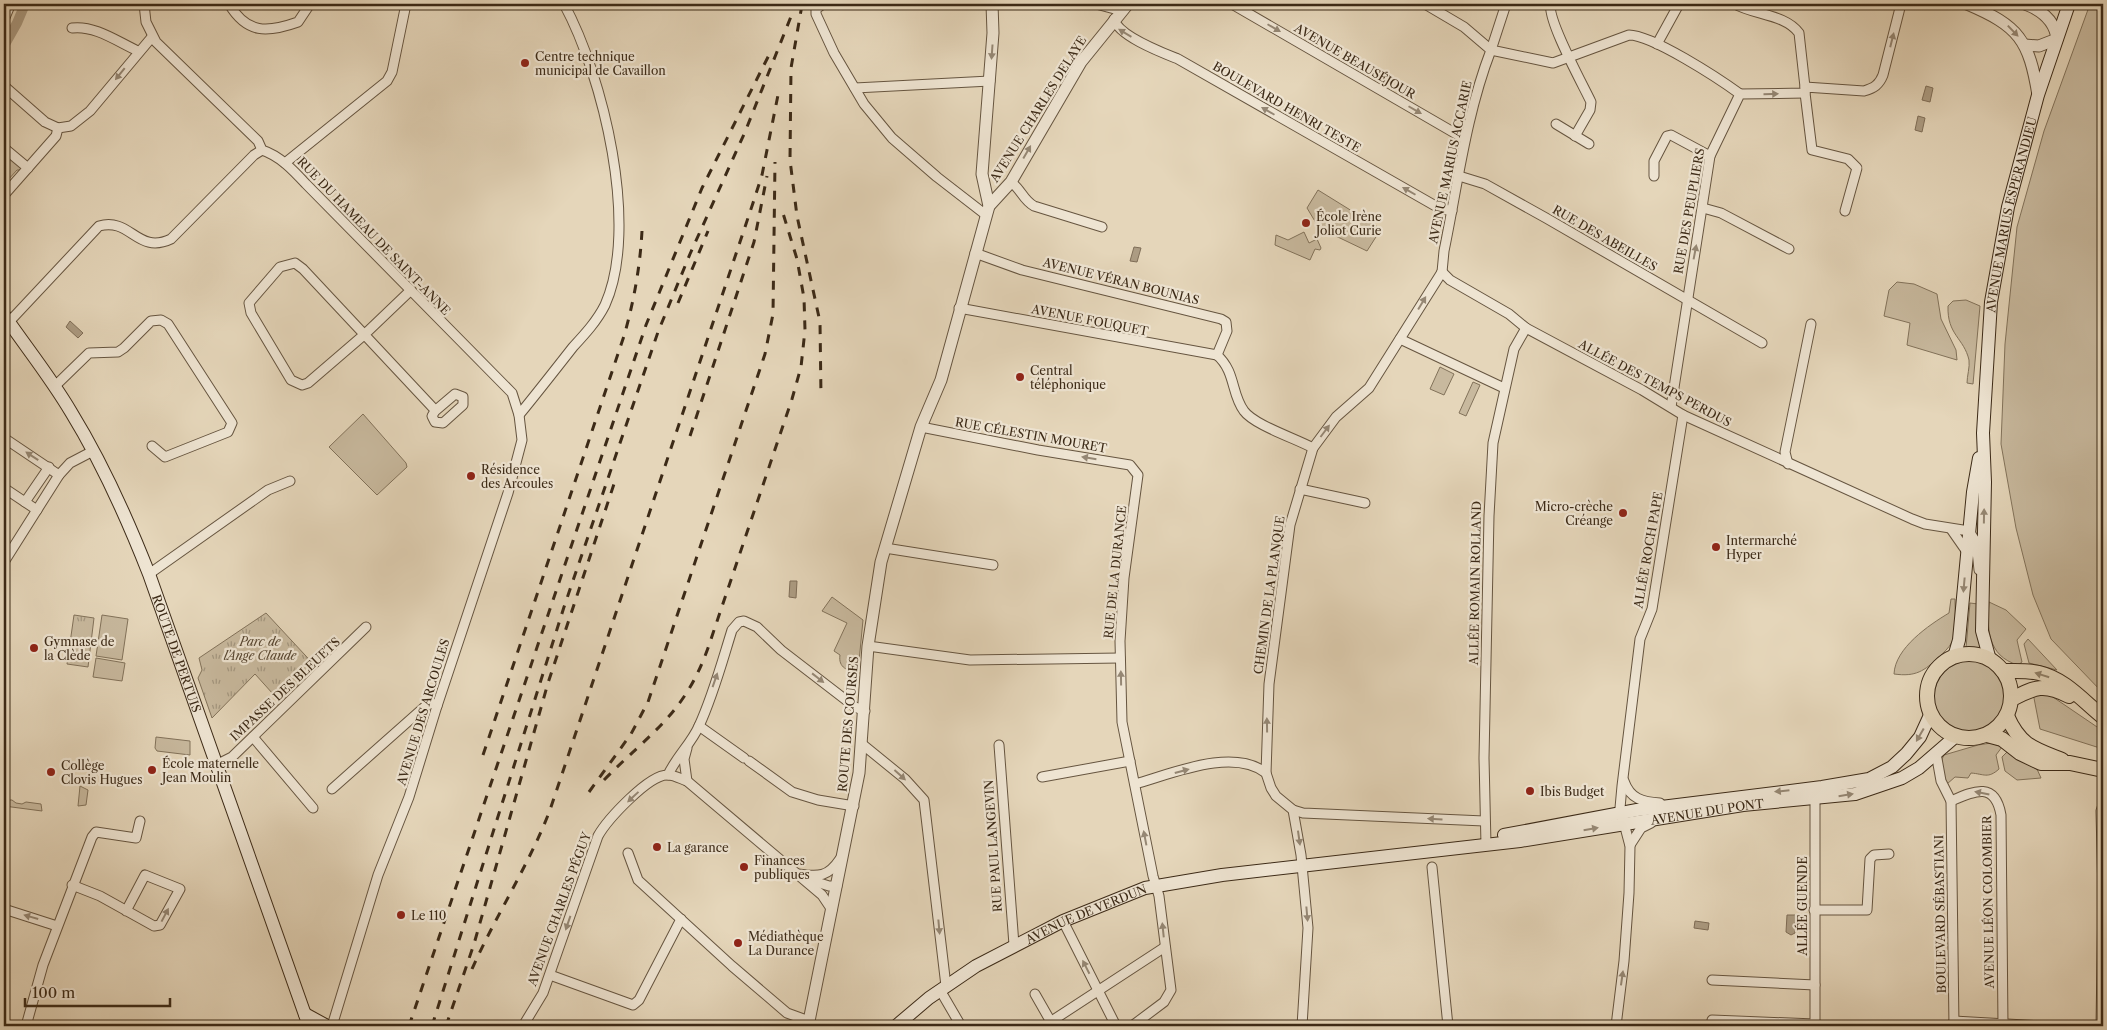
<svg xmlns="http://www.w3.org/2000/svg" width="2107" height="1030" font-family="'Libre Caslon Text',serif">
<defs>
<pattern id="park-tufts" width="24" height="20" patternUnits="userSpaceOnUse" patternTransform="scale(1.25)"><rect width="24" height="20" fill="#c8b99e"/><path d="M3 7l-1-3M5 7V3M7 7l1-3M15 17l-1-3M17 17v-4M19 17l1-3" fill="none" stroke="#a49780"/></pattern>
</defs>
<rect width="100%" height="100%" fill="#e5d6ba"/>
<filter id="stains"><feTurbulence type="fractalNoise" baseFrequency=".004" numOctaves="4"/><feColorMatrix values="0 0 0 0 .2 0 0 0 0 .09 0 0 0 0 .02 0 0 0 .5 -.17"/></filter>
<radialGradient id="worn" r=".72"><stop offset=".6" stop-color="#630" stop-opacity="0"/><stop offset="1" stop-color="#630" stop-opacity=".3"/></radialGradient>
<g fill="#c8b99e" stroke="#82725a">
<polygon points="2090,4 2103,4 2103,693 2051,639 2033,595 2016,528 2001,444 2005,344 2017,227 2044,131"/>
<polygon points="4,153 8,154 8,158 18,163 22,168 21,170 17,170 7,181 8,186 4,187"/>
<polygon points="1318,190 1381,229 1367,251 1319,228 1307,208"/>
<polygon points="1304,232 1309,243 1317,239 1321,248 1320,250 1315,249 1310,260 1275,245 1276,235 1288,240"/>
<polygon points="1897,282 1914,284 1937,294 1941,319 1956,350 1957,360 1907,345 1910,323 1884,316 1889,290"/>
<path d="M1966 300 1980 306 1973 384 1967 383C1967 376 1970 367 1969 360 1964 338 1947 335 1948 306L1953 301Z"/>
<polygon points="1440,367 1454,374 1444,395 1430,389"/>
<polygon points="1473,382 1480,385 1466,416 1459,413"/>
<polygon points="363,414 406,463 407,467 377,495 329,447"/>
<path d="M832 597 863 620 858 672C848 671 838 668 840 655L834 651 847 623 822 611Z"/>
<path d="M1951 599H1955C1955 612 1957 630 1952 642 1949 648 1943 653 1939 657 1924 671 1916 677 1894 674 1895 648 1929 625 1949 613Z"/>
<path d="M1989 602 2006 610 2026 629 2017 640 2022 662 2018 665C1987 656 1987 628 1989 602Z"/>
<polygon points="1970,603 1978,604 1981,648 1966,648"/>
<polygon points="102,615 128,619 122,660 96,656"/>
<polygon points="2028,639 2057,670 2029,663 2024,644"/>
<polygon points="96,658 125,663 122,681 93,677"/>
<circle cx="1970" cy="697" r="36"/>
<polygon points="2033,693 2047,693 2103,731 2103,749 2040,729"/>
<polygon points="156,737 190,741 190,755 157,751 155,748"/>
<path d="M1991 743 2002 747 1996 755 1999 769C1988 779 1984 774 1971 773L1968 778 1955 777 1947 784C1943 774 1938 765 1944 755L1978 745Z"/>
<polygon points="2008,751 2017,759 2037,769 2041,778 2017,780 2005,771 2002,757"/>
<polygon points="80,786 88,790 86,805 78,806"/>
<polygon points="4,800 12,800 16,803 22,804 26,802 41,804 42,811 4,806"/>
</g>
<g fill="url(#park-tufts)" stroke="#82725a">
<polygon points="266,613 318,669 282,704 255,674 212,718 198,678 202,670 199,658"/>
<polygon points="74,615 94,618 88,667 67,664"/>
</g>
<g fill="#ac9c83" stroke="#7f6e58">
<polygon points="1926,86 1933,88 1930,102 1922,100"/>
<polygon points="1918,116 1925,118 1922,132 1915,130"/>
<polygon points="1134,247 1141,248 1137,262 1130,261"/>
<polygon points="70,321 83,333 78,338 66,327"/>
<polygon points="790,581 797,581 796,598 789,597"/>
<polygon points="1787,915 1795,915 1795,933 1791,935 1786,932"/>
<polygon points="1695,921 1709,923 1708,930 1694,928"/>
</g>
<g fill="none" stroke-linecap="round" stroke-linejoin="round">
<polyline stroke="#ac9c83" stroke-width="10" points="4,46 17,23 25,4"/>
<g stroke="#665540" stroke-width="11">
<g id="minor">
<path d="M144 4 146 22 156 42 258 141 262 150C280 156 293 170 306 184L512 393 519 415 522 440 508 493 437 706 409 797 378 875 332 1026"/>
<path d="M229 4C247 34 267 33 298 22L310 4"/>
<polyline points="823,4 816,9 816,14 834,53 864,104 892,138 937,177 986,215"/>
<polyline points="1096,4 1122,11"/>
<polyline points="1232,4 1465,139"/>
<path d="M1425 4 1464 27 1491 50C1466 115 1458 183 1444 251L1442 272"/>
<path d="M1506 4 1491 50 1553 63 1629 35C1652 35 1718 78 1740 94"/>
<path d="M1551 4C1546 18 1583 85 1591 102L1590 110 1575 136"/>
<path d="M1735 4C1754 15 1785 14 1799 33L1805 87"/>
<path d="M1114 19C1118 36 1163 53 1178 59L1439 208 1452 211"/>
<polyline points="4,20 9,8 8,4"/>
<path d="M72 28C95 25 118 42 138 51"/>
<polyline points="1657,44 1679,4"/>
<polyline points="4,86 45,122 58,128 71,126 90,111 152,37"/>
<polyline points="855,88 990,81"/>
<polyline points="1805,93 1812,150 1848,159 1857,168 1845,211"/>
<polyline points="1556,124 1589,144"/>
<polyline points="4,148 28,168"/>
<polyline points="285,163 387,81 392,72 406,4"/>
<polyline points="1459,176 1485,184 1546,218 1762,343"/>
<polyline points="1654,176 1654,161 1667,136 1671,135 1710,156"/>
<path d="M1011 182C1021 189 1023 200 1034 206L1102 227"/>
<polyline points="4,195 56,136 58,128"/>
<polyline points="1703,208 1721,213 1789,249"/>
<polyline points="975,253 1022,270 1221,319 1226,322 1227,331 1217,355"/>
<polyline points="1442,272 1450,280 1509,314 1526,328 1642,390 1683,415 1912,519 1925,524 1969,531 1976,542 1979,570"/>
<polyline points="411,290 365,334 308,383 302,385 291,380 251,313 249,303 280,267 295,263 303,269 435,410"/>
<polyline points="959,308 1217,355"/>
<path d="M9 322 99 226C131 217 137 255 171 239L254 155 262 150"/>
<polyline points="1400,339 1504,388"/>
<path d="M1217 355C1236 372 1231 394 1244 411 1254 425 1297 439 1313 448"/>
<polyline points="55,386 89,353 118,352 124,348 151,321 161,320 168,324 232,423 228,432 165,457 152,446"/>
<polygon points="455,394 463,397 463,405 443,423 435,422 432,416 435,411"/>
<path d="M1671 407 1710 156 1740 94 1805 93V87L1864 91C1874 88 1879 85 1883 75L1901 4"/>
<path d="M519 415C537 393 555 370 573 347 585 334 597 321 605 305 640 227 603 76 564 4"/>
<polyline points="921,427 1038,450 1130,465 1138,475 1124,578 1120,641 1122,722 1153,876 1159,896 1171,990 1164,1002 1132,1026"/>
<polyline points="4,438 59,475"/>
<polyline points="1788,464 1785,452 1811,324"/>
<polyline points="4,488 37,510"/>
<polyline points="1300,489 1365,503"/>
<polyline points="25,502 49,467"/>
<polyline points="1951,529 1967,552"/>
<polyline points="885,548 993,565"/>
<polyline points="4,562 59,475 70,463 93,451"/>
<polyline points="149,574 268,490 290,481"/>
<polyline points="868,646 970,660 1120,658"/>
<polyline points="699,726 744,758"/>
<polyline points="253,737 313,808"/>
<polyline points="862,744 905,779 924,800 946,986"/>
<polyline points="999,745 1014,945"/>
<polyline points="1936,753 1941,781 1951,801 1954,1026"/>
<polyline points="749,761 792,792 818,800 854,806"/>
<polyline points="216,765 232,757 366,627"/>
<path d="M668 775C676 757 691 744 699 726 713 696 722 662 732 630L739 622 744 621 757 627 781 650 855 707 865 711"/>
<polyline points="1042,777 1130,761"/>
<polyline points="687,781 684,759 687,748"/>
<path d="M1624 781C1630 799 1643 802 1660 803"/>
<path d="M1135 784C1171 774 1233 747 1266 773"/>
<polyline points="332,789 430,702 437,706"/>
<path d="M1951 801C1974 791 1995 781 2001 815L2003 1026"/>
<polyline points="2103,805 2101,811 2103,895"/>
<polyline points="1293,810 1303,813 1484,821"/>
<polyline points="1486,845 1484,758 1489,516 1493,443 1514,349 1526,328"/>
<polyline points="1630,845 1641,828 1651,823"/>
<polyline points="628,853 638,880 732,966 787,1013 809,1021"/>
<polyline points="1432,867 1448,1026"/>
<path d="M798 874C819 877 828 877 840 859"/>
<polyline points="807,879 829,886 837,886"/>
<polyline points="72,885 100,896 154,926 160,925 180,889 145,875 126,911"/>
<polyline points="4,909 57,926"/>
<polyline points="1814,910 1867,910 1870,859 1874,855 1889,854"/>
<polyline points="1063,921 1116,1026"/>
<polyline points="550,975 633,1005 639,1000 681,919"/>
<polyline points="1712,980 1815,985"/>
<polyline points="940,990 961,1026"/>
<polyline points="1035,994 1051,1022"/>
<polyline points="1712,1020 1815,1024"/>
<polyline points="1954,1021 2041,1026"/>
<polyline points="26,1026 43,965 92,837 96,832 136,838 140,821"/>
<path d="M523 1026 543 993 598 836C607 820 649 774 668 775 674 775 681 779 687 781L822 895 832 910"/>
<polyline points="1044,1026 1165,947"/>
<polyline points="1302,1026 1308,928 1301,855 1293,810 1276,796 1271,788 1266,773 1269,684 1290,525 1313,448 1336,417 1369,388 1442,272"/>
<polyline points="1616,1026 1624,961 1629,893 1630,846 1620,808 1622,786 1640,639 1652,609 1683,415"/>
<polyline points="1815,1026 1815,799 1817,794"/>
<polyline points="2101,1026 2103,898"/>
</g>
</g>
<g stroke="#665540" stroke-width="13">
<g id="tertiary">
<path d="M1967 4C2019 26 2029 40 2038 95"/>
<path d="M2025 4C2041 10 2055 21 2057 39L2039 46 2025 45"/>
<polyline points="989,206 1011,182 1081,62 1128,4"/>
<polyline points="808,1026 859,773 868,646 881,562 921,427 941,380 989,206 982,174 993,33 992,4"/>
</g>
</g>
<g stroke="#3c2a17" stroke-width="14">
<g id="secondary">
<path id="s1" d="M4 315C26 347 51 378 71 412 103 464 127 518 149 574L309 1026"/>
<polyline points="1954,657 1959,640 1973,492 1979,458"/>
<path id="s2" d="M1990 660 1982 631 1985 482 1983 433 1991 302 2008 207 2038 95 2069 4"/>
<polyline points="1504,835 1637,810 1822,787 1869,779 1892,767 1906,754 1920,737 1931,713"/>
<polyline points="305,1014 327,1026"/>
<path id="s3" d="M896 1026 929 998 976 966 1063 921 1145 888 1222 875 1520 841 1743 805 1855 794 1902 778 1919 768 1956 736"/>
</g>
</g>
<g stroke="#3c2a17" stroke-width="16">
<g id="primary">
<circle cx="1969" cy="696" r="42"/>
<path d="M2003 671C2015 671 2027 670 2039 673 2065 679 2083 701 2103 717"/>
<path d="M2012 699C2035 687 2044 683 2069 696"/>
<path d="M2007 716C2020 746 2034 749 2062 760"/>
<polyline points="1987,735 2002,739 2020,753 2041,763 2070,763 2103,770"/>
</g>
</g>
<use href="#minor" stroke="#eee4d2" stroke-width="9"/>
<use href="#tertiary" stroke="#eee4d2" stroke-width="11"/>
<use href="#secondary" stroke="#eee4d2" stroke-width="12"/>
<use href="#primary" stroke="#e5d6ba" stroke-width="14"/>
<g stroke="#3c2a17" stroke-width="3" stroke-dasharray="9 9" stroke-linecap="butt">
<polyline points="802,5 791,68 790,160 797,216 820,322 821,396"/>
<polyline points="678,303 708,231"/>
<polyline points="690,436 754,242 767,176"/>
<path d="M483 755 624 336C634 301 640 267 642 231"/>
<path d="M604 780C651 732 684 715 708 648L792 399 801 367 805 330 804 298 797 259 782 210"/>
<polyline points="589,792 631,734 648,702 765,354 773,314 775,162"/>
<path d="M472 969C496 915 529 865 550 810L753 203 762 175 779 90"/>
<polyline points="409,1026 646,325 702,188 769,55"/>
<polyline points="432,1026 564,607 658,332 690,254 745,132 796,4"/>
<polyline points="446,1026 474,944 548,683 614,484"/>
</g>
</g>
<defs><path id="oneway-solid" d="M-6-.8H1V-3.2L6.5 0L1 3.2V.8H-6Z" transform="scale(1.25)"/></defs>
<g fill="#958774">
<use href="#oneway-solid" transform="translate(1274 28) rotate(30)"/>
<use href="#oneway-solid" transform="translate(2013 31) rotate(46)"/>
<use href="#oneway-solid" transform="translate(1125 33) rotate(-149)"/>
<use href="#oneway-solid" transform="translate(1892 40) rotate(-76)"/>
<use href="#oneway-solid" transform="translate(992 52) rotate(94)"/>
<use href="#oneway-solid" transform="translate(120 74) rotate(129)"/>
<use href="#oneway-solid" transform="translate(1771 94) rotate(-2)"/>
<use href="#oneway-solid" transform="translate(1415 110) rotate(30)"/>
<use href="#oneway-solid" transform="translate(1268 111) rotate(-150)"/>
<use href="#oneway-solid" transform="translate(1027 152) rotate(-60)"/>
<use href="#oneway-solid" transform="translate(1409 191) rotate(-150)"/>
<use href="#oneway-solid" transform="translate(1695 252) rotate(-79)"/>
<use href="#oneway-solid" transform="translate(1422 303) rotate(-59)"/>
<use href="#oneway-solid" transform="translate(1325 431) rotate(-53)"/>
<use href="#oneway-solid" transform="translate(32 456) rotate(-147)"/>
<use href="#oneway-solid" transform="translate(1089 458) rotate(-171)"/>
<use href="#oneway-solid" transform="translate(1984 516) rotate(-89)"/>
<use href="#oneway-solid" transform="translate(1964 585) rotate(95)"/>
<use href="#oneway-solid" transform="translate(818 678) rotate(38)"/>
<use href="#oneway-solid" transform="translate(1121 678) rotate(-91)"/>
<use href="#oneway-solid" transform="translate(715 680) rotate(-71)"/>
<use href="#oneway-solid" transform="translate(1267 725) rotate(-91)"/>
<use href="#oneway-solid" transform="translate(1920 735) rotate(120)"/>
<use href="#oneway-solid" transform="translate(1182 771) rotate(-15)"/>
<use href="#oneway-solid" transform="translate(900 775) rotate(42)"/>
<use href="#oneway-solid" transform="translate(1782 791) rotate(174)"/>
<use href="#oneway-solid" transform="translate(1982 793) rotate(-169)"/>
<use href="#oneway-solid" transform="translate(1846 795) rotate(-9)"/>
<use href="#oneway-solid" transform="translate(633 797) rotate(137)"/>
<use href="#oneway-solid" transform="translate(1435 819) rotate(-177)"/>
<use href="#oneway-solid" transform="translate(1591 829) rotate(-10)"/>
<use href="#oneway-solid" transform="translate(1145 838) rotate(-101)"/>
<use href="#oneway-solid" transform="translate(1299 838) rotate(82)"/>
<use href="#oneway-solid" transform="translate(1307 914) rotate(85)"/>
<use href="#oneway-solid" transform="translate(165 915) rotate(-62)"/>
<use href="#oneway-solid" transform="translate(31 917) rotate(-164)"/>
<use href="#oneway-solid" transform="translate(568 923) rotate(109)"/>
<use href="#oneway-solid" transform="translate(939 927) rotate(85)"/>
<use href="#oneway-solid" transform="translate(1163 930) rotate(-96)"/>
<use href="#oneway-solid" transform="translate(1086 967) rotate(-117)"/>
<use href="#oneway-solid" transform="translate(1622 978) rotate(-82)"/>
</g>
<use fill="#908068" href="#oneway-solid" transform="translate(2042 675) rotate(-163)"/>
<g fill="#8f2418" stroke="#eee4d2" stroke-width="2">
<circle cx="525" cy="63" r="5"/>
<circle cx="1306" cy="223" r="5"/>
<circle cx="1020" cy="377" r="5"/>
<circle cx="471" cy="476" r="5"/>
<circle cx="1623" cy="513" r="5"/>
<circle cx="1716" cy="547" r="5"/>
<circle cx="34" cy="648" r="5"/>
<circle cx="152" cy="770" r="5"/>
<circle cx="51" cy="772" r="5"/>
<circle cx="1530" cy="791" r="5"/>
<circle cx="657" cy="847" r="5"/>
<circle cx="744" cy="867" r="5"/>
<circle cx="401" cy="915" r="5"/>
<circle cx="738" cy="943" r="5"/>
</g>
<g text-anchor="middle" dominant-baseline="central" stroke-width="4.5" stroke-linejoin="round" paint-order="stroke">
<g font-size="12" fill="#3c2a17" stroke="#eee4d2" text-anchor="start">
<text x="535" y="56">Centre technique<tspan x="535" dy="14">municipal de Cavaillon</tspan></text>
<text x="1316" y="216">École Irène<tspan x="1316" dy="14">Joliot Curie</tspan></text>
<text x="1030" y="370">Central<tspan x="1030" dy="14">téléphonique</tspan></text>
<text x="481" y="469">Résidence<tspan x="481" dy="14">des Arcoules</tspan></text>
<text x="1613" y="506" text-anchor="end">Micro-crèche<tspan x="1613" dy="14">Créange</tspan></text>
<text x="1726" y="540">Intermarché<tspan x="1726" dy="14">Hyper</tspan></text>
<text x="44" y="641">Gymnase de<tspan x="44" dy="14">la Clède</tspan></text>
<text x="162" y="763">École maternelle<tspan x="162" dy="14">Jean Moulin</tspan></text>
<text x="61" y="765">Collège<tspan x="61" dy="14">Clovis Hugues</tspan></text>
<text x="1540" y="791">Ibis Budget</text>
<text x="667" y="847">La garance</text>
<text x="754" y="860">Finances<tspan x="754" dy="14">publiques</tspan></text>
<text x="411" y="915">Le 110</text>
<text x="748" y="936">Médiathèque<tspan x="748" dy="14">La Durance</tspan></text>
</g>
<g font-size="12" fill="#3c2a17" stroke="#eee4d2">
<text transform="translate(1355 61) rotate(30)">AVENUE BEAUSÉJOUR</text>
<text transform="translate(1287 107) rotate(30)">BOULEVARD HENRI TESTE</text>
<text transform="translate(1038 109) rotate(-58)">AVENUE CHARLES DELAYE</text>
<text transform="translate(1450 162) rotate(-78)">AVENUE MARIUS ACCARIE</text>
<text transform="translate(1689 211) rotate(-80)">RUE DES PEUPLIERS</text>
<text stroke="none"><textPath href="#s2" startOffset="449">AVENUE MARIUS ESPERANDIEU</textPath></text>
<text transform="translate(374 236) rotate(46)">RUE DU HAMEAU DE SAINT-ANNE</text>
<text transform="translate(1605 238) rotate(30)">RUE DES ABEILLES</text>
<text transform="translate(1121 281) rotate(14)">AVENUE VÉRAN BOUNIAS</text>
<text transform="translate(1090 320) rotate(11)">AVENUE FOUQUET</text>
<text transform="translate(1655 383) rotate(28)">ALLÉE DES TEMPS PERDUS</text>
<text transform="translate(1031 435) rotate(10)">RUE CÉLESTIN MOURET</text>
<text transform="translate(1648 550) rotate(-80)">ALLÉE ROCH PAPE</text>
<text transform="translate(1115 572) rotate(-84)">RUE DE LA DURANCE</text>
<text transform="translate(1475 583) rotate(-89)">ALLÉE ROMAIN ROLLAND</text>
<text transform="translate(1269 595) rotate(-82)">CHEMIN DE LA PLANQUE</text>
<text stroke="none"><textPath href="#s1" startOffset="382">ROUTE DE PERTUIS</textPath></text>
<text transform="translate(285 689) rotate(-43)">IMPASSE DES BLEUETS</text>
<text transform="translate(423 712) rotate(-73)">AVENUE DES ARCOULES</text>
<text transform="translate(848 724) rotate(-85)">ROUTE DES COURSES</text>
<text stroke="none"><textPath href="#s3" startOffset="854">AVENUE DU PONT</textPath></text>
<text transform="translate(993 846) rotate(-94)">RUE PAUL LANGEVIN</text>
<text transform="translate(1988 902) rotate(-91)">AVENUE LÉON COLOMBIER</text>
<text transform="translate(1802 906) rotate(-90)">ALLÉE GUENDE</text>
<text transform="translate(559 909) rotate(-70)">AVENUE CHARLES PÉGUY</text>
<text stroke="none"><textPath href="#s3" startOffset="222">AVENUE DE VERDUN</textPath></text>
<text transform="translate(1940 914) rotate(-91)">BOULEVARD SÉBASTIANI</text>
</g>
<g font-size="12" font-style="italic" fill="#584732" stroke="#eee4d2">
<text x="260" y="641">Parc de<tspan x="260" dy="14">l'Ange Claude</tspan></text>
</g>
</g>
<rect width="2107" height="1030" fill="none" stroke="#e5d6ba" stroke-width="20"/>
<rect x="5" y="5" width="2097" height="1020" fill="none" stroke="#3c2a17" stroke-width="2.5"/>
<rect x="10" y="10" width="2087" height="1010" fill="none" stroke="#3c2a17"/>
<path d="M25 998v8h145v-8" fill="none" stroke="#3c2a17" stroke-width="2.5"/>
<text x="32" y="998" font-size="15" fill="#3c2a17" stroke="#eee4d2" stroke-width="4" paint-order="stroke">100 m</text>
<rect width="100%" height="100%" filter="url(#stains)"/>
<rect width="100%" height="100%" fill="url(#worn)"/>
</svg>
